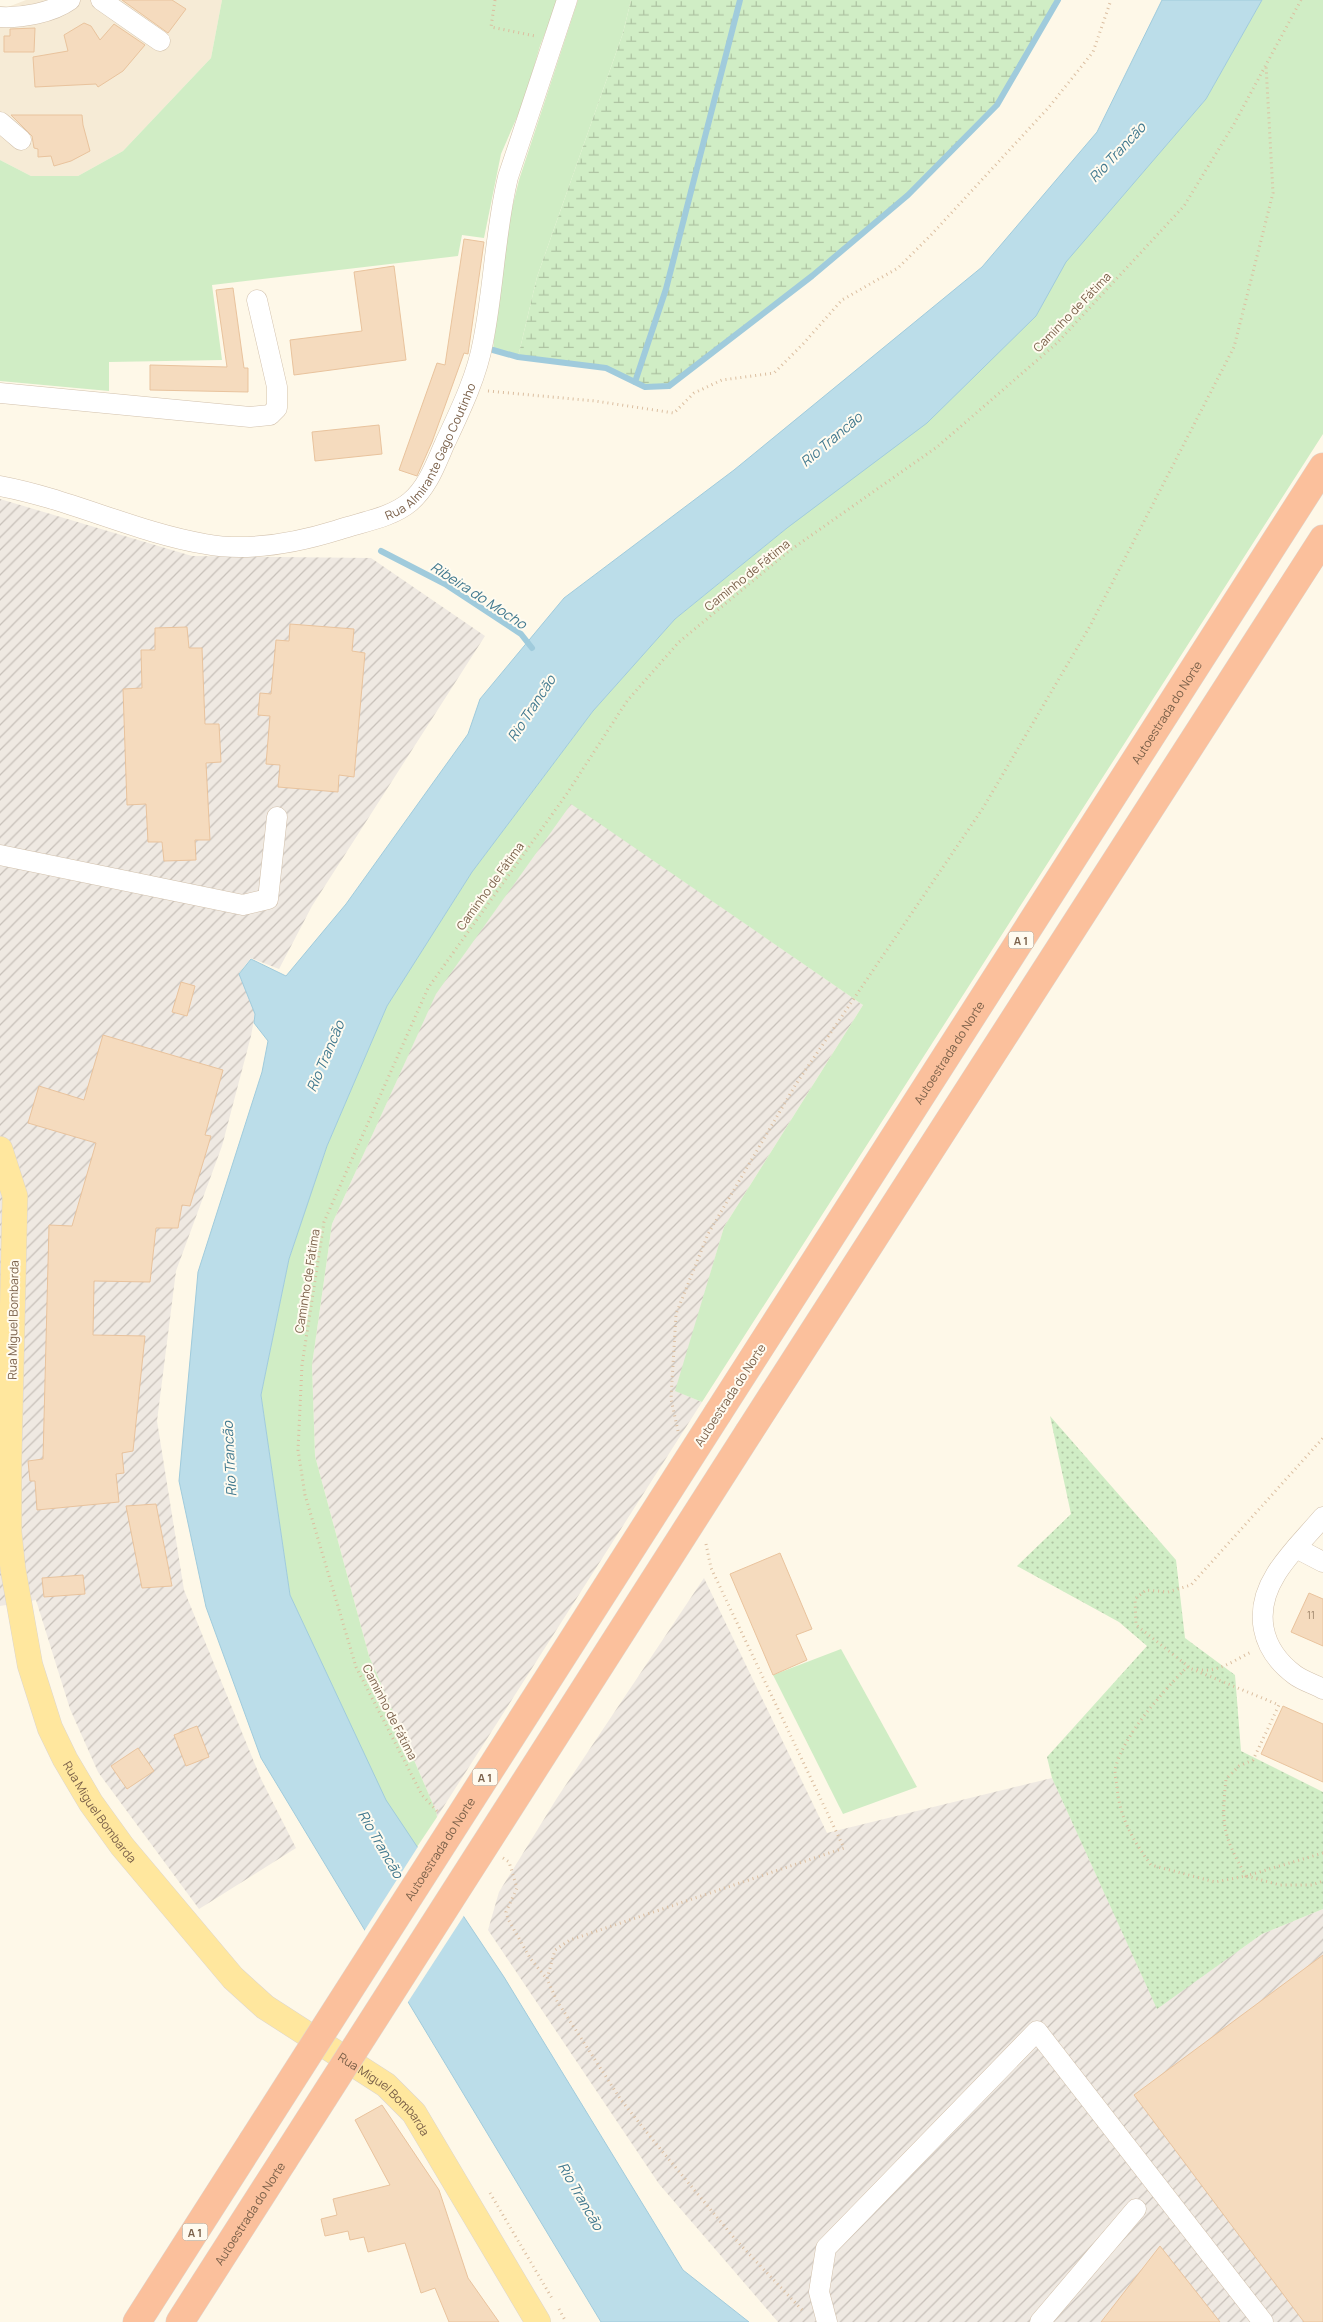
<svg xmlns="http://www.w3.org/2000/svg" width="1323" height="2322" font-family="Manrope,sans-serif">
<defs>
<pattern id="industrial-furrows" width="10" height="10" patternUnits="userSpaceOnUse" patternTransform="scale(1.25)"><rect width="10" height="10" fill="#efe9e2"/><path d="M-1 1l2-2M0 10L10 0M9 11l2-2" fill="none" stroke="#c7c0b9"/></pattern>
<pattern id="wetland-marsh" width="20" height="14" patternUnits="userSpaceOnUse" patternTransform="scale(1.25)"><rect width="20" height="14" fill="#d0edc5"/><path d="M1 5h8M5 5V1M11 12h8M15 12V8" fill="none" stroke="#aec3a2"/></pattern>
<pattern id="park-dots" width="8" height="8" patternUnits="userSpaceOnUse" patternTransform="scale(1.25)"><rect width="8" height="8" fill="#d0edc5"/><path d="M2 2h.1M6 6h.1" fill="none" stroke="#aec3a2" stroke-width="1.8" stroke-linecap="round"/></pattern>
</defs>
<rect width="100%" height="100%" fill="#fef8e8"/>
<polygon fill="#f6ebd6" points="26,0 222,0 211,58 123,151 78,176 31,176 0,160 0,6 8,7"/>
<g fill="url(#industrial-furrows)">
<polygon points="0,499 192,556 371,558 485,636 312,906 279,969 251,958 239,973 255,1014 251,1036 222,1146 176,1271 157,1421 184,1590 261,1779 296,1848 199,1909 98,1772 70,1709 36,1600 0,1606"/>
<polygon points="571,803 863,1005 724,1227 676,1391 702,1402 437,1817 436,1811 369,1656 315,1456 312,1365 332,1224 436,993"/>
<polygon points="704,1578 827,1833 1052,1778 1157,2008 1262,1934 1323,1909 1323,2322 778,2322 659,2184 488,1930 499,1892 557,1798"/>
</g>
<g fill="#d0edc5">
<polygon points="222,0 558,0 540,46 524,101 501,154 484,238 462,235 458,256 212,285 222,360 109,362 109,391 0,381 0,160 31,176 78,176 123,151 211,58"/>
<polygon points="578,0 631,0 623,33 537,277 518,357 493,350 503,245 519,180"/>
<polygon points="1262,0 1323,0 1323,434 702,1402 675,1391 724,1227 863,1005 571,804 436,994 332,1224 312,1365 315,1456 369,1656 436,1811 437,1817 417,1847 385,1800 290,1595 261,1395 289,1259 327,1146 387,1006 472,872 593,711 675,619 787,528 1036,316 1065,262 1206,99"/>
<polygon points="841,1649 917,1787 843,1814 773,1675"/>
</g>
<polygon fill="url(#wetland-marsh)" points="631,0 1058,0 997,105 908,195 812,276 669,386 645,387 606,368 518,357 537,277 623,33"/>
<polygon fill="url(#park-dots)" points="1050,1416 1176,1560 1185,1638 1235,1675 1241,1751 1323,1792 1323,1909 1262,1934 1157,2009 1052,1778 1047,1757 1147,1646 1119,1622 1017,1566 1071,1514"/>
<polygon fill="#bbdde9" stroke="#a0cbdc" points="1162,0 1262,0 1206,99 1066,262 1036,316 927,423 787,528 675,619 593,711 472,872 387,1006 327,1146 289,1259 261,1395 290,1595 386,1800 504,1977 683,2270 749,2322 601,2322 261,1758 206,1607 179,1481 198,1272 262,1072 268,1041 254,1023 255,1014 239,974 251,959 286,976 346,904 468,734 480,699 564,598 734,470 982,267 1097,132"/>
<polygon fill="#fef8e8" points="419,1845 465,1914 406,2005 363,1933"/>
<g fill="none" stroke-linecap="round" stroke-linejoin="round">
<g stroke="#a0cbdc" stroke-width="6">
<polyline points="493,350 518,357 606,368 645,387 669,386 812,276 908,195 997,105 1058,0"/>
<polyline points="635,382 666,289 740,0"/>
<polyline points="381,551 445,584 521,634 532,648"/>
</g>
</g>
<g fill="#f5dbbe" stroke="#e9c39d">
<polygon points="122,0 172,0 186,9 168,33"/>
<polygon points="84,23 91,26 100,40 114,24 145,45 123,71 98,87 96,84 35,87 33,57 68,51 64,35"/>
<polygon points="35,28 34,52 4,52 4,36 10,36 10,29"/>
<polygon points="11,115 82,115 83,125 90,151 71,161 54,166 51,156 38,157 38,149 34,148 32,136"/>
<polygon points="464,239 484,242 468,354 464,353 432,442 417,476 399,470 437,363 445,365"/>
<polygon points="394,266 406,360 294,375 290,340 362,331 354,272"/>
<polygon points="233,288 244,368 248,368 248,392 150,390 150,365 227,367 216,290"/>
<polygon points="379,425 382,454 315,461 312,432"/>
<polygon points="290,624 354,629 352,651 365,653 354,777 339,775 338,792 278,787 280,765 266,764 270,716 258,715 260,693 271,694 276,640 289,641"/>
<polygon points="187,627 189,648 202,648 205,724 219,724 221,762 206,763 210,840 195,840 196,860 164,861 162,842 148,842 146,804 127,805 123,689 142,688 141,650 155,650 155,628"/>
<polygon points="181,982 195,986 187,1016 172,1012"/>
<polygon points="103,1035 223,1070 205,1135 211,1136 190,1206 182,1205 178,1228 156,1228 150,1282 94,1281 93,1335 145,1336 133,1451 122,1453 124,1473 116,1474 119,1502 37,1510 35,1481 30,1481 28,1461 43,1459 49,1225 72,1226 96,1143 28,1123 39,1086 84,1100"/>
<polygon points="156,1504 172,1586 142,1588 126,1506"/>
<polygon points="780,1553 812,1629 796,1635 807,1660 773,1675 730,1574"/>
<polygon points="83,1575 85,1594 44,1597 42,1578"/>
<polygon points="1309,1593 1323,1599 1323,1646 1291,1632"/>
<polygon points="1283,1706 1323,1724 1323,1782 1261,1754"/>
<polygon points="197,1726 209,1757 186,1766 174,1735"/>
<polygon points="138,1748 154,1771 127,1789 111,1766"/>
<polygon points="1323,1955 1323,2322 1304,2322 1134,2095"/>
<polygon points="382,2105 439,2190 468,2278 499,2322 449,2322 435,2288 421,2293 405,2243 368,2252 364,2237 350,2240 348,2231 325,2236 321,2219 337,2215 333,2199 390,2185 355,2120"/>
<polygon points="1160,2246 1220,2322 1101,2322"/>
</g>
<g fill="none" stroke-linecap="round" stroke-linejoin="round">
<g stroke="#d2c1ac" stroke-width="21">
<g id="minor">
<polyline points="101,0 160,41"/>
<path d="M0 17C22 18 52 13 70 0"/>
<polyline points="0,122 21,140"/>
<polyline points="0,393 250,417 270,415 277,408 277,387 257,300"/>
<path id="s1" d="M0 486C70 499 135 532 205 544 248 552 296 543 338 530 361 522 391 518 410 502 428 487 436 463 445 443 460 411 477 376 483 342 494 287 495 231 508 177L567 0"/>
<polyline points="0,855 243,905 268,899 277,817"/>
<path d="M1323 1517C1307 1536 1289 1553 1276 1574 1253 1611 1260 1649 1295 1675 1303 1681 1314 1684 1323 1689"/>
<polyline points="1296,1548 1323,1562"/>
<polyline points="827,2322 819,2292 826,2248 1037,2031 1263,2322"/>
<polyline points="1040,2322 1136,2209"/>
</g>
</g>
<g stroke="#ddd6d0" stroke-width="26">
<g id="major">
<path id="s2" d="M0 1149 15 1196 9 1460V1532L13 1569 30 1665 50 1728 65 1759 91 1803 122 1846 233 1978 265 2007 386 2085 414 2113 538 2322"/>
</g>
</g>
<g stroke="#ddd6d0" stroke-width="29">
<g id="highway">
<path id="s3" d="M718 1413 1323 467"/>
<polyline points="749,1432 1323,539"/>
<polyline points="137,2322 252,2142"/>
<path id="s4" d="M180 2322 283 2161"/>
</g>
</g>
<g stroke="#dbbea0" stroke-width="3" stroke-dasharray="1 4" stroke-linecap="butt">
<polyline points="495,0 491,27 535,36"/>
<polyline points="488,391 595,401 674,413 694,393 722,380 774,373 803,344 842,300 898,268 931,235 1049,107 1093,52 1111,0"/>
<polyline points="678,1431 671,1399 676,1314 708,1234 796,1084 983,808 1090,626 1234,347 1273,193 1266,65"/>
<polyline points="706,1544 711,1568 844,1848 570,1940 555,1950 547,1979 557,2001 621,2100 657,2145 735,2239 804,2312"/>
<polyline points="1189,1667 1136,1625 1135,1599 1146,1590 1168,1592 1191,1585 1323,1438"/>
<path d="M1197 1669C1216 1674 1235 1660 1251 1652"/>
<polyline points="437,1811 422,1795 356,1667 305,1495 298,1450 302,1365 324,1222 428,988 566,795 627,701 679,642 789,551 937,447 1057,343 1184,206 1234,124 1301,0"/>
<path d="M1323 1853 1246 1876C1223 1835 1221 1826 1226 1779L1239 1766 1253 1760 1279 1705 1187 1667C1163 1692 1122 1736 1115 1770 1115 1775 1116 1781 1117 1786 1119 1817 1133 1840 1151 1865L1215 1882 1246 1876 1280 1885H1312L1323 1881"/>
<polyline points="503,1858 509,1862 517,1888 506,1912 508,1919 530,1958 547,1979"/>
<polyline points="490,2193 553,2300"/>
<polyline points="559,2309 566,2322"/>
</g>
<use href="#minor" stroke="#fff" stroke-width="20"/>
<use href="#major" stroke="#ffe79e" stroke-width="25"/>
<use href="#highway" stroke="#fbc09c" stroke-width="28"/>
<g stroke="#ddd6d0" stroke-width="29" stroke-linecap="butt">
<g id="highway-bridge">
<path id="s5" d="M252 2142 718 1413"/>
<polyline points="283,2161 749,1432"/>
</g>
</g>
<use href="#highway-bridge" stroke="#fbc09c" stroke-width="28"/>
</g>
<g text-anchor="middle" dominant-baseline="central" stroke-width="4" stroke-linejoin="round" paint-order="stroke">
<g font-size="10" fill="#9a8067">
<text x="1311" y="1615">11</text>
</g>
<g fill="#fffbf0" stroke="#a38f7c" stroke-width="1">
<rect x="1008.5" y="931.5" width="25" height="17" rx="4"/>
<rect x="472.5" y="1768.5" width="25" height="17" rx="4"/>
<rect x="182.5" y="2223.5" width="25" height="17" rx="4"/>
</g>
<g font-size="11" font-weight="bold" fill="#7b614a">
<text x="1021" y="940">A 1</text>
<text x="485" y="1777">A 1</text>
<text x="195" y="2232">A 1</text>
</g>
<g font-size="12" fill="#7b614a" stroke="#fffbf0">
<text transform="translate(1072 312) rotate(-46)">Caminho de Fátima</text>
<text stroke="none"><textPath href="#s1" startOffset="479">Rua Almirante Gago Coutinho</textPath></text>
<text transform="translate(747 575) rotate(-39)">Caminho de Fátima</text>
<text stroke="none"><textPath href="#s3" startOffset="832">Autoestrada do Norte</textPath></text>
<text transform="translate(490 886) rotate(-54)">Caminho de Fátima</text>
<text stroke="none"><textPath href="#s3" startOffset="428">Autoestrada do Norte</textPath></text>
<text transform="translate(307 1281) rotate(-81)">Caminho de Fátima</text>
<text transform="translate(13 1320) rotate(-89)">Rua Miguel Bombarda</text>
<text transform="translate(730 1395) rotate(-57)">Autoestrada do Norte</text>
<text transform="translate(390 1712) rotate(63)">Caminho de Fátima</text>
<text stroke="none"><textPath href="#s2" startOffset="684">Rua Miguel Bombarda</textPath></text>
<text stroke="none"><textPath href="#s5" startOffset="348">Autoestrada do Norte</textPath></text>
<text stroke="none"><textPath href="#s2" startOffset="1089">Rua Miguel Bombarda</textPath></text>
<text stroke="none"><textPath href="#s4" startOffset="129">Autoestrada do Norte</textPath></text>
</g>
<g font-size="14" font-style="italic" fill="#41798f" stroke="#fffbf0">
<text transform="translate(1117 152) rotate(-47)">Rio Trancão</text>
<text transform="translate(831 439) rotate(-40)">Rio Trancão</text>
<text transform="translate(479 595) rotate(33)">Ribeira do Mocho</text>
<text transform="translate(531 708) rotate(-57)">Rio Trancão</text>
<text transform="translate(325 1056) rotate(-67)">Rio Trancão</text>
<text transform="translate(229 1459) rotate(-93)">Rio Trancão</text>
<text transform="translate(381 1844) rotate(60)">Rio Trancão</text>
<text transform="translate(581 2196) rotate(60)">Rio Trancão</text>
</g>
</g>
</svg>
